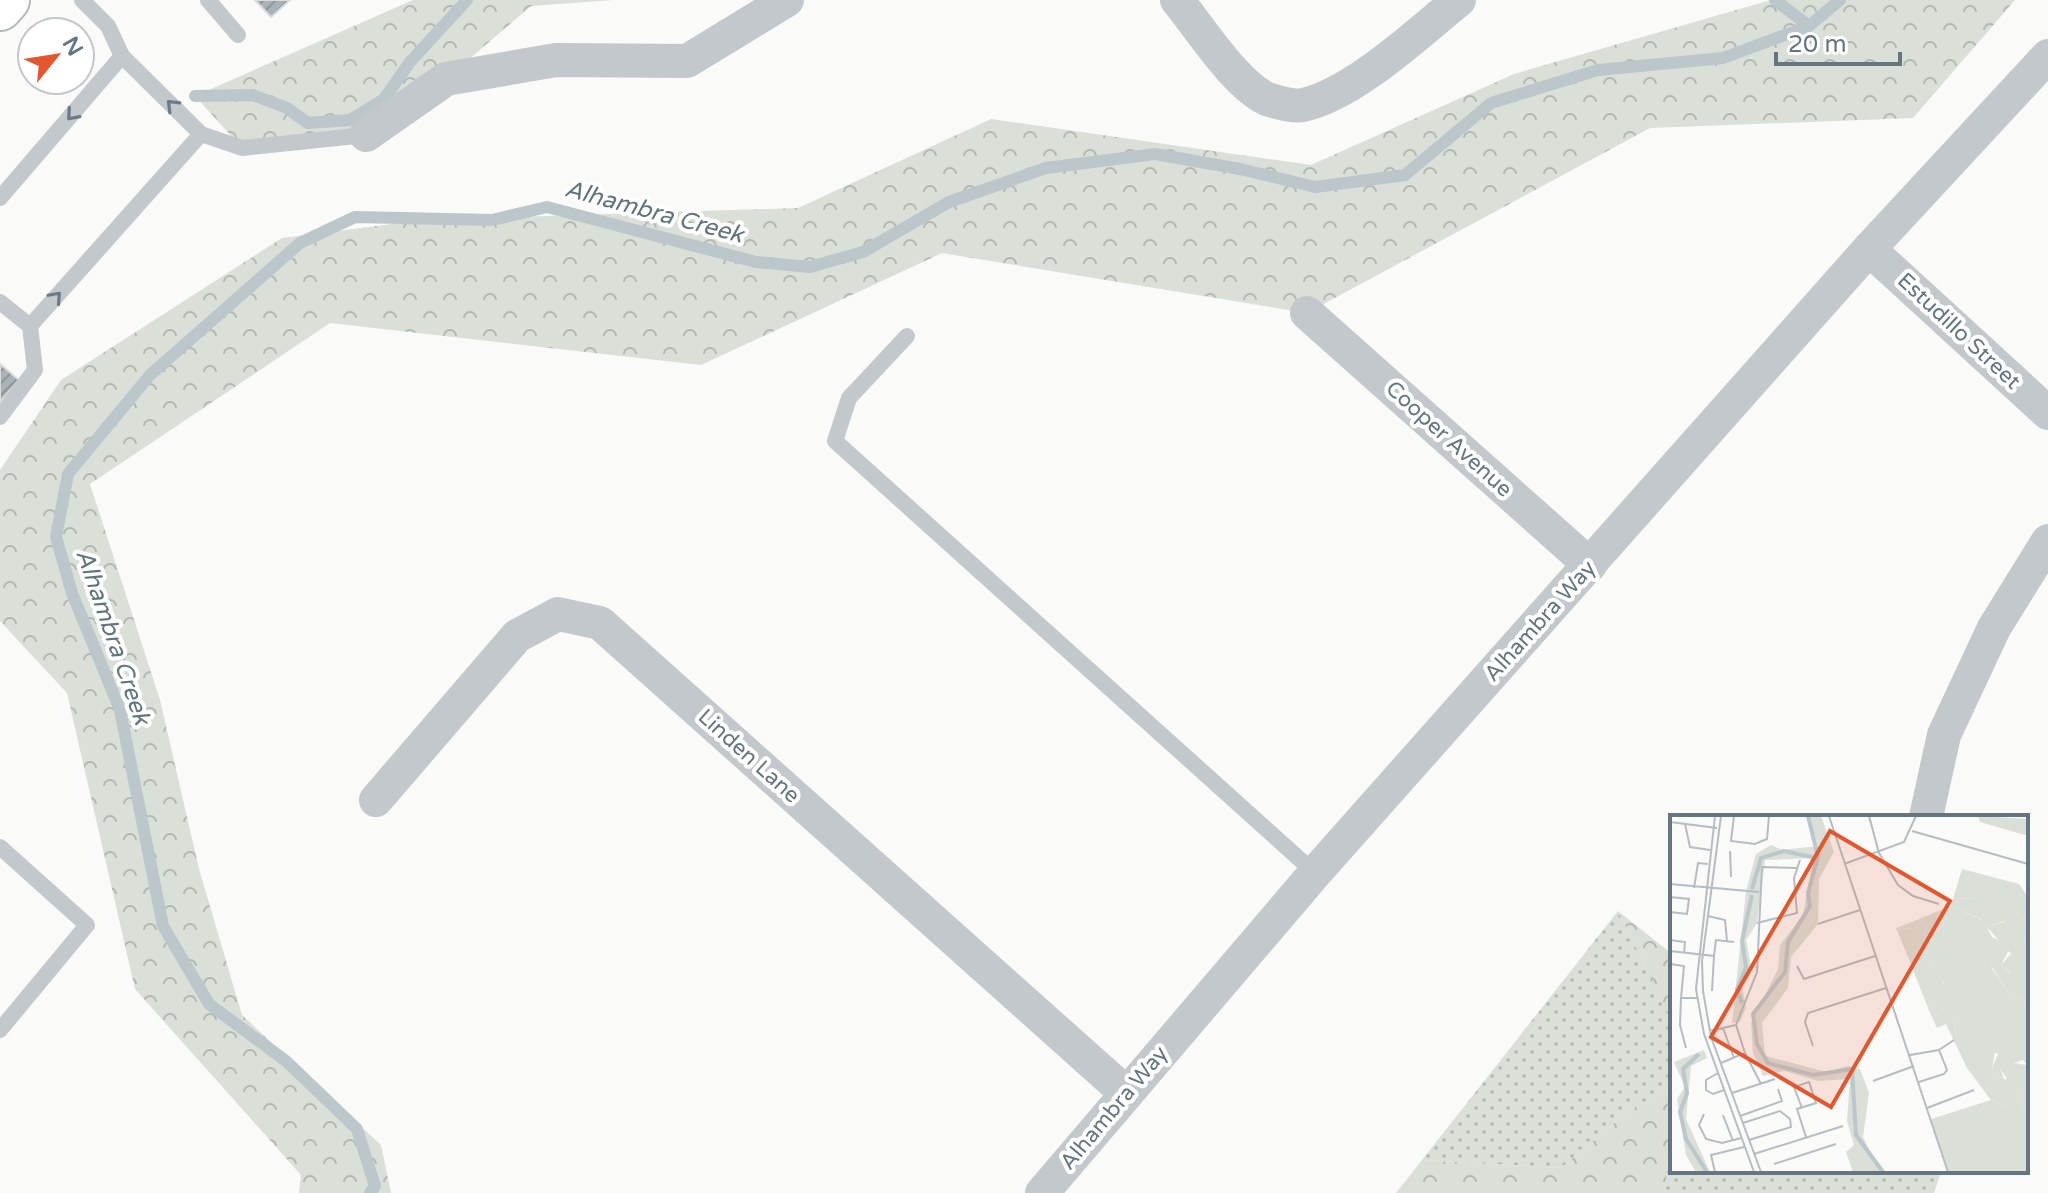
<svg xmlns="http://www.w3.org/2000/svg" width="2048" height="1193" font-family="'Varela Round',sans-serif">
<defs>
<pattern id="grass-dots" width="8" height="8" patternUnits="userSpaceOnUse" patternTransform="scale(2)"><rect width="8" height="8" fill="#dadfd7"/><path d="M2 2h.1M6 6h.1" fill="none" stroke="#b4b9b4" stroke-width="1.8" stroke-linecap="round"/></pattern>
<pattern id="forest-crowns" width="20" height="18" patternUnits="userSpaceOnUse" patternTransform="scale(2)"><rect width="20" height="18" fill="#dadfd7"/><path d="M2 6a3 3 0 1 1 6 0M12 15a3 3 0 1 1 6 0" fill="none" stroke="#b4b9b4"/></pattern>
<pattern id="building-hatch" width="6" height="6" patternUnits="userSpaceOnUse" patternTransform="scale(2)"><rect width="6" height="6" fill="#aab3b9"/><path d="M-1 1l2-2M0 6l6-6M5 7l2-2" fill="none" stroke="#8e969c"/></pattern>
</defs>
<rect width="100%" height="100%" fill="#fafaf8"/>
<g fill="url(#grass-dots)">
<polygon points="1618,911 1672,1020 1672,1086 1629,1111 1561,1168 1422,1160"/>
<polygon points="1672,1160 1672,1171 1941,1172 1934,1193 1665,1193 1668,1162"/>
</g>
<g fill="url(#forest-crowns)">
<polygon points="413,0 613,0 531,6 446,79 366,135 242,148 195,96"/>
<polygon points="1771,0 2015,0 1913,118 1650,128 1307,313 942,253 701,365 330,323 90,484 160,700 199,869 242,1015 381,1145 391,1193 299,1193 301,1175 135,989 67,693 0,621 0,470 61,380 282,238 424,220 798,208 991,119 1311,165 1514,74"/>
<polygon points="1618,911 1672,954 1672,1020 1667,1011"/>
<polygon points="1672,1086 1672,1160 1668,1162 1665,1193 1396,1193 1422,1160 1561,1168 1629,1111"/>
</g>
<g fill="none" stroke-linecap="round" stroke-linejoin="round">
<g stroke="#bbc7cb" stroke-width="12">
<polyline points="1775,0 1809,26"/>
<polyline points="195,96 253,95 287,108 308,123 350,120 384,99 410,62 467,0"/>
<polyline points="370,1193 375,1186 357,1129 286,1061 209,1004 163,926 120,710 72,593 56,537 68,474 150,375 300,243 355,217 492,220 547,207 756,262 810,267 863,252 949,202 1046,168 1155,154 1240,169 1315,187 1405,175 1491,103 1598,70 1723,58 1809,26 1840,0"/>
</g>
</g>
<g fill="url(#building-hatch)" stroke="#dcdcda" stroke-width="2">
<polygon points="255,0 290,0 271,17"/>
<polygon points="0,364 19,380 0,402"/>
</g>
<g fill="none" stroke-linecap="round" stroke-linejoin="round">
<g stroke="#b3babf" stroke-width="48">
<polyline id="secondary" points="0,8 7,0"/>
</g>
<g stroke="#c3c8cc" stroke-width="16">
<polyline points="208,0 238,35"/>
<polyline points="201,134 242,148 366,135"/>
<polyline points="0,198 122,56"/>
<polyline points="0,302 30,326 201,134 122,56 108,26 82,0"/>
<polyline points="907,336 849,398 835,441 1315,873"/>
<polyline points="0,417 35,370 30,326"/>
<polyline points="0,847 87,925 0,1030"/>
</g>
<g stroke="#c3c8cc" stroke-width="34">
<path d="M1177 0C1200 28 1235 84 1267 99 1276 102 1294 107 1303 105 1354 94 1418 33 1459 0"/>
<polyline points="366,135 446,79 556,60 687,61 787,0"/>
<polyline points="1869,249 2048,413"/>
<polyline points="1307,313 1590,565"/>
<polyline points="376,800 517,636 558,614 600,623 1126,1093"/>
<polyline points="1926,817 1944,735 1994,628 2048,541"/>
<polyline points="1042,1193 1315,873 1869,249 2048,56"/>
</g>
<use href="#secondary" stroke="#fff" stroke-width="44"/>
</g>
<defs><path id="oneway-chevron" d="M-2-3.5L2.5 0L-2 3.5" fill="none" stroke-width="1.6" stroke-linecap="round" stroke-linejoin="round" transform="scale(2)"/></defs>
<g stroke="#6a7a87">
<use href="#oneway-chevron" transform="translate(172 105) rotate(-135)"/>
<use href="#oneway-chevron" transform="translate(72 115) rotate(131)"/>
<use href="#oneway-chevron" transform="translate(56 297) rotate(-48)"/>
</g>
<g text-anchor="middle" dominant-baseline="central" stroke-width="8" stroke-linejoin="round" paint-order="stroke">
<g font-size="22" fill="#657683" stroke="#fff">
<text transform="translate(1959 331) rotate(43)">Estudillo Street</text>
<text transform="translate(1449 439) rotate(42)">Cooper Avenue</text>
<text transform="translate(1540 621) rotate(-48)">Alhambra Way</text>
<text transform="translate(749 756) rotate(42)">Linden Lane</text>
<text transform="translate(1114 1108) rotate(-50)">Alhambra Way</text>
</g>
<g font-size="24" font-style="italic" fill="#60757c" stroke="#fff">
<text transform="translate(654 212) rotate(15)">Alhambra Creek</text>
<text transform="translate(113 637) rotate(71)">Alhambra Creek</text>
</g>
</g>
<g transform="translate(1670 815)">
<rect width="358" height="358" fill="#fafaf8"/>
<path d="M311 83 313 105 281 91 283 84ZM271 95 278 103 266 109 260 126 255 122 257 111 249 104ZM349 102 358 103V120L341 158 331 150 341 139 317 112ZM226 113 247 114 249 133 240 147ZM294 136 321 152 340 180 358 187V250L353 245 330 253 336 269 326 267 322 253 328 239 287 220 284 207 272 197 262 202 258 193 282 182 262 147ZM337 276 349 278 358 301V357H278L261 304 321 285 337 292Z" fill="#dadfd7"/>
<path d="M151 1 164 37 149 64 148 109 121 142 118 173 92 208 95 241 157 257 178 251 190 254 199 278 193 322 210 357H183L176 337 184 330 177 306 180 264 148 266 114 256 93 261 83 238 81 208 108 154 110 130 133 100 143 43 95 45 87 108 76 125 81 151 72 169 76 193 70 207 62 208 76 76 86 39 101 30 112 35 148 31 137 2ZM308 1 357 4 358 21 310 7ZM292 54 349 69 358 82V103L349 102 348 112 334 106 317 112 322 122 341 131 331 150 340 158 358 120V187L340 180 322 152 310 155 294 137 262 148 276 161 272 167 279 172 286 164 296 178 258 193 240 147 249 133 247 114 226 113 249 104 257 111 255 122 260 126 266 109 278 103 271 95 281 91 312 105 307 95 310 83 283 84ZM272 197H281L287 220 296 222 310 213 316 220 310 229 326 230 322 253 326 267 337 264 330 253 333 247 358 250V301L349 278 337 277V292L321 285 297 253 276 209 267 213 262 202ZM34 235 37 243 21 251 16 304 40 357H26L16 340 7 284 15 272 4 247Z" fill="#dadfd7"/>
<path fill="none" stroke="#bbc7cb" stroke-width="4" d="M138 1 148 42 138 78 140 91 118 127 115 157 83 199 87 229 98 248 143 260 182 254 186 320 213 357M82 74 91 43 114 36 146 43M72 188 67 174 76 152 72 126 82 80M29 239 13 254 17 278 10 297 16 324 37 357"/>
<path fill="none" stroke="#b5bdc2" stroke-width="2" d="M45 1 26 174 34 219 84 357M51 1 32 146 33 176 41 222 91 357M64 1 61 26 85 29 97 24 99 1M159 1 278 357M199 1 209 38 228 70 243 81 269 89M0 7 47 13M15 9 20 32 40 35M242 16 358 49M60 36 61 62M174 49 234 27 246 1M0 69 89 77M24 73 28 48 38 49M0 82 19 84 17 99 0 97M38 101 55 105 57 126M87 108 127 98 124 63 130 45M148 109 190 95M0 125 15 127 14 138M0 136 44 141 42 176M44 141 46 125 64 127M0 149 14 151 11 183M127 151 134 164 205 141M66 210 87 157 92 52 127 53M53 213 64 243M39 216 66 210 75 238 51 248M143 231 135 207 138 198 216 173M16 233 10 210 11 183H27M75 238 91 269M240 240 269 235M48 258 36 265V275L43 279 54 275M203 266 244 251M249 267 274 259 277 255 269 235 284 225M62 278 105 264M132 293 124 272 139 267 146 288 127 294 136 322M257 293 304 275M34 299 29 310 36 324 52 328 71 323M53 300 63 326M70 301 112 286 108 274M73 308 110 296 120 304 121 312 79 325M84 339 173 311M104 349 166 329M45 357 41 340 74 332"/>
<path fill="#e4572e" fill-opacity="0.15" stroke="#e4572e" stroke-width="4" d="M160 16 280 86 161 292 41 222Z"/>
<rect width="358" height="358" fill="none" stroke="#657683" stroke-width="4"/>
</g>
<g transform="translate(56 56) rotate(60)"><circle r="38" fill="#ffffff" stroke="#c1c8cd" stroke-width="2"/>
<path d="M0-6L14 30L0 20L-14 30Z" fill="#e4572e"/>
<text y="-12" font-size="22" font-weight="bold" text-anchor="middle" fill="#657683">N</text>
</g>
<path d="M1776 52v12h124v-12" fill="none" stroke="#657683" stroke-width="4"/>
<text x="1788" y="52" font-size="24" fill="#657683" stroke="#ffffff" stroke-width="6" paint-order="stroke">20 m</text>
</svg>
